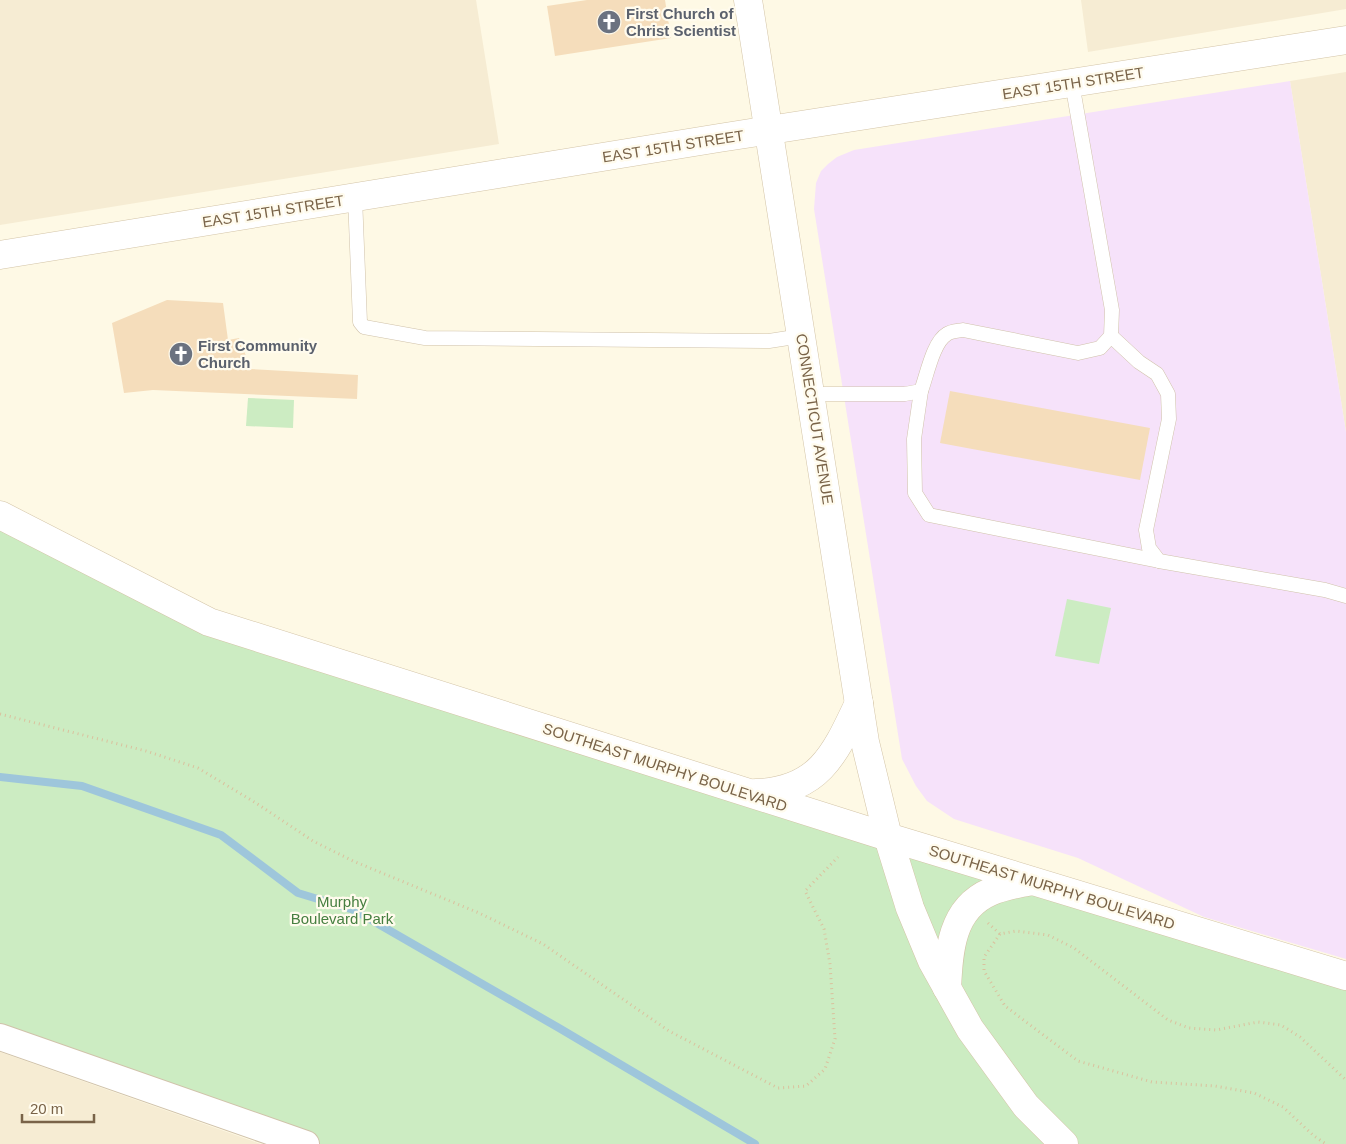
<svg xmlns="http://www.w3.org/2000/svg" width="1346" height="1144" font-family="Arial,sans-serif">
<rect width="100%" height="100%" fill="#fef9e5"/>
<g fill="#f6ecd3">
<polygon points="0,0 476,0 499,144 0,225"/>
<polygon points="1081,0 1346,0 1346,9 1088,52"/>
<polygon points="1346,72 1346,432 1290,81"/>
<polygon points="0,1052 261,1144 0,1144"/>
</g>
<polygon fill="#f6e2fa" points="1290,81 1346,432 1346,959 1204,917 1078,858 954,819 927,801 916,786 902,759 814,209 816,183 821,171 828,164 837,157 854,150"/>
<g fill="#ccecc2">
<polygon points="248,398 294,400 293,428 246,426"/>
<polygon points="0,515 210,622 1346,976 1346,1144 306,1144 0,1037"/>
<polygon points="1067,599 1111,608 1099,664 1055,656"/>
</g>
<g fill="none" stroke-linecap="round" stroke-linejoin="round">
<polyline stroke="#9ec6db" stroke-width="8" points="0,777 82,786 221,835 298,893 354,910 559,1028 755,1144"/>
</g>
<g fill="#f5ddbb">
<polygon points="587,0 665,0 671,38 555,56 547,6"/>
<polygon points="167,300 223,303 228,340 239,338 251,369 358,375 357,399 153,390 124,393 112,323"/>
<polygon points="950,391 1150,428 1140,480 940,443"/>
</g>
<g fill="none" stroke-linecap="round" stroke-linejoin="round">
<g stroke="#d0c2aa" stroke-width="15">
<g id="lane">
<polyline points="355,197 360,322 364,327 425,338 769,341 801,336"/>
<polyline points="1111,336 1139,362 1157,374 1168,394 1169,419 1146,530 1149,548 1159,561 1325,590 1346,596"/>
<polyline points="921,391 914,439 915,493 929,515 1159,561"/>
<path d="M811 394H905L921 391C927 375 933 342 947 334 951 331 958 331 963 330L1078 353 1100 348 1111 336 1112 310 1072 83"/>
</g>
</g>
<g stroke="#d0c2aa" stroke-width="28">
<polyline id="street" points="0,1037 306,1144"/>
</g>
<g stroke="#d3c4a7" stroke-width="29">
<g id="secondary">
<polyline points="748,0 865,742 888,837 910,908 932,961 970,1029 1026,1106 1064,1144"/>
<polyline points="0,255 719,138 1346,40"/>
<polyline points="0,515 209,622 888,837 1346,976"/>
<path d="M756 793C819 791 835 754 859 703"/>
<path d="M947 988C949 951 951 909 990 892 1003 886 1018 884 1031 881"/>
</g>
</g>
<g stroke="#dac19e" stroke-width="3" stroke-dasharray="1 4" stroke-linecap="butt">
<polyline points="0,714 146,751 198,768 256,803 313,841 353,861 479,913 543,944 669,1031 778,1088 806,1086 825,1069 835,1039 830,964 824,929 805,891 838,857"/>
<polyline points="988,923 1000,934 1016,931 1048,935 1074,948 1168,1020 1189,1028 1216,1030 1258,1022 1281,1025 1300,1037 1346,1080"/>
<polyline points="1000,934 984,957 984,971 1005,1006 1078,1061 1152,1082 1215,1086 1254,1093 1283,1107 1314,1136 1326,1144"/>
</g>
<use href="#lane" stroke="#fff" stroke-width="14"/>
<use href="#street" stroke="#fff" stroke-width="26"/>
<use href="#secondary" stroke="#fff" stroke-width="28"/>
</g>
<defs>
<g id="church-disc" transform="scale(1.25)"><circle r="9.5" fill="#6b7280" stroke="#fffbed"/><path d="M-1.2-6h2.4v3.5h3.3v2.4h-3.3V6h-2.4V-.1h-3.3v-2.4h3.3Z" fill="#fff"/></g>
</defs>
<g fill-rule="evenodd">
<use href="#church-disc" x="609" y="22"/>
<use href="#church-disc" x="181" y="354"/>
</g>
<g text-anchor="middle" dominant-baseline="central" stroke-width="4.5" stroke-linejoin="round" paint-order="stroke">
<g font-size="15" font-weight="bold" fill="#5b616d" stroke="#fffbed" text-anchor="start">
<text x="626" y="13">First Church of<tspan x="626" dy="17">Christ Scientist</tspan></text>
<text x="198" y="345">First Community<tspan x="198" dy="17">Church</tspan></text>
</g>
<g font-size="15" fill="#796348" stroke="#fffbed">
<text transform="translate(1073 83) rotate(-9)">EAST 15TH STREET</text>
<text transform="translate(673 146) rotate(-9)">EAST 15TH STREET</text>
<text transform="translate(273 211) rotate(-9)">EAST 15TH STREET</text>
<text transform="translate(815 419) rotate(81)">CONNECTICUT AVENUE</text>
<text transform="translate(665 767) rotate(18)">SOUTHEAST MURPHY BOULEVARD</text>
<text transform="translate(1052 887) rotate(17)">SOUTHEAST MURPHY BOULEVARD</text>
</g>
<g font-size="15" fill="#467f40" stroke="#fffbed">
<text x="342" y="901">Murphy<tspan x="342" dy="17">Boulevard Park</tspan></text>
</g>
</g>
<path d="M22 1114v8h72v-8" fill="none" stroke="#796348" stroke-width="2.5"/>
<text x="30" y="1114" font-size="15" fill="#796348" stroke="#fffbed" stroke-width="4" paint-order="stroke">20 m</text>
</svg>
